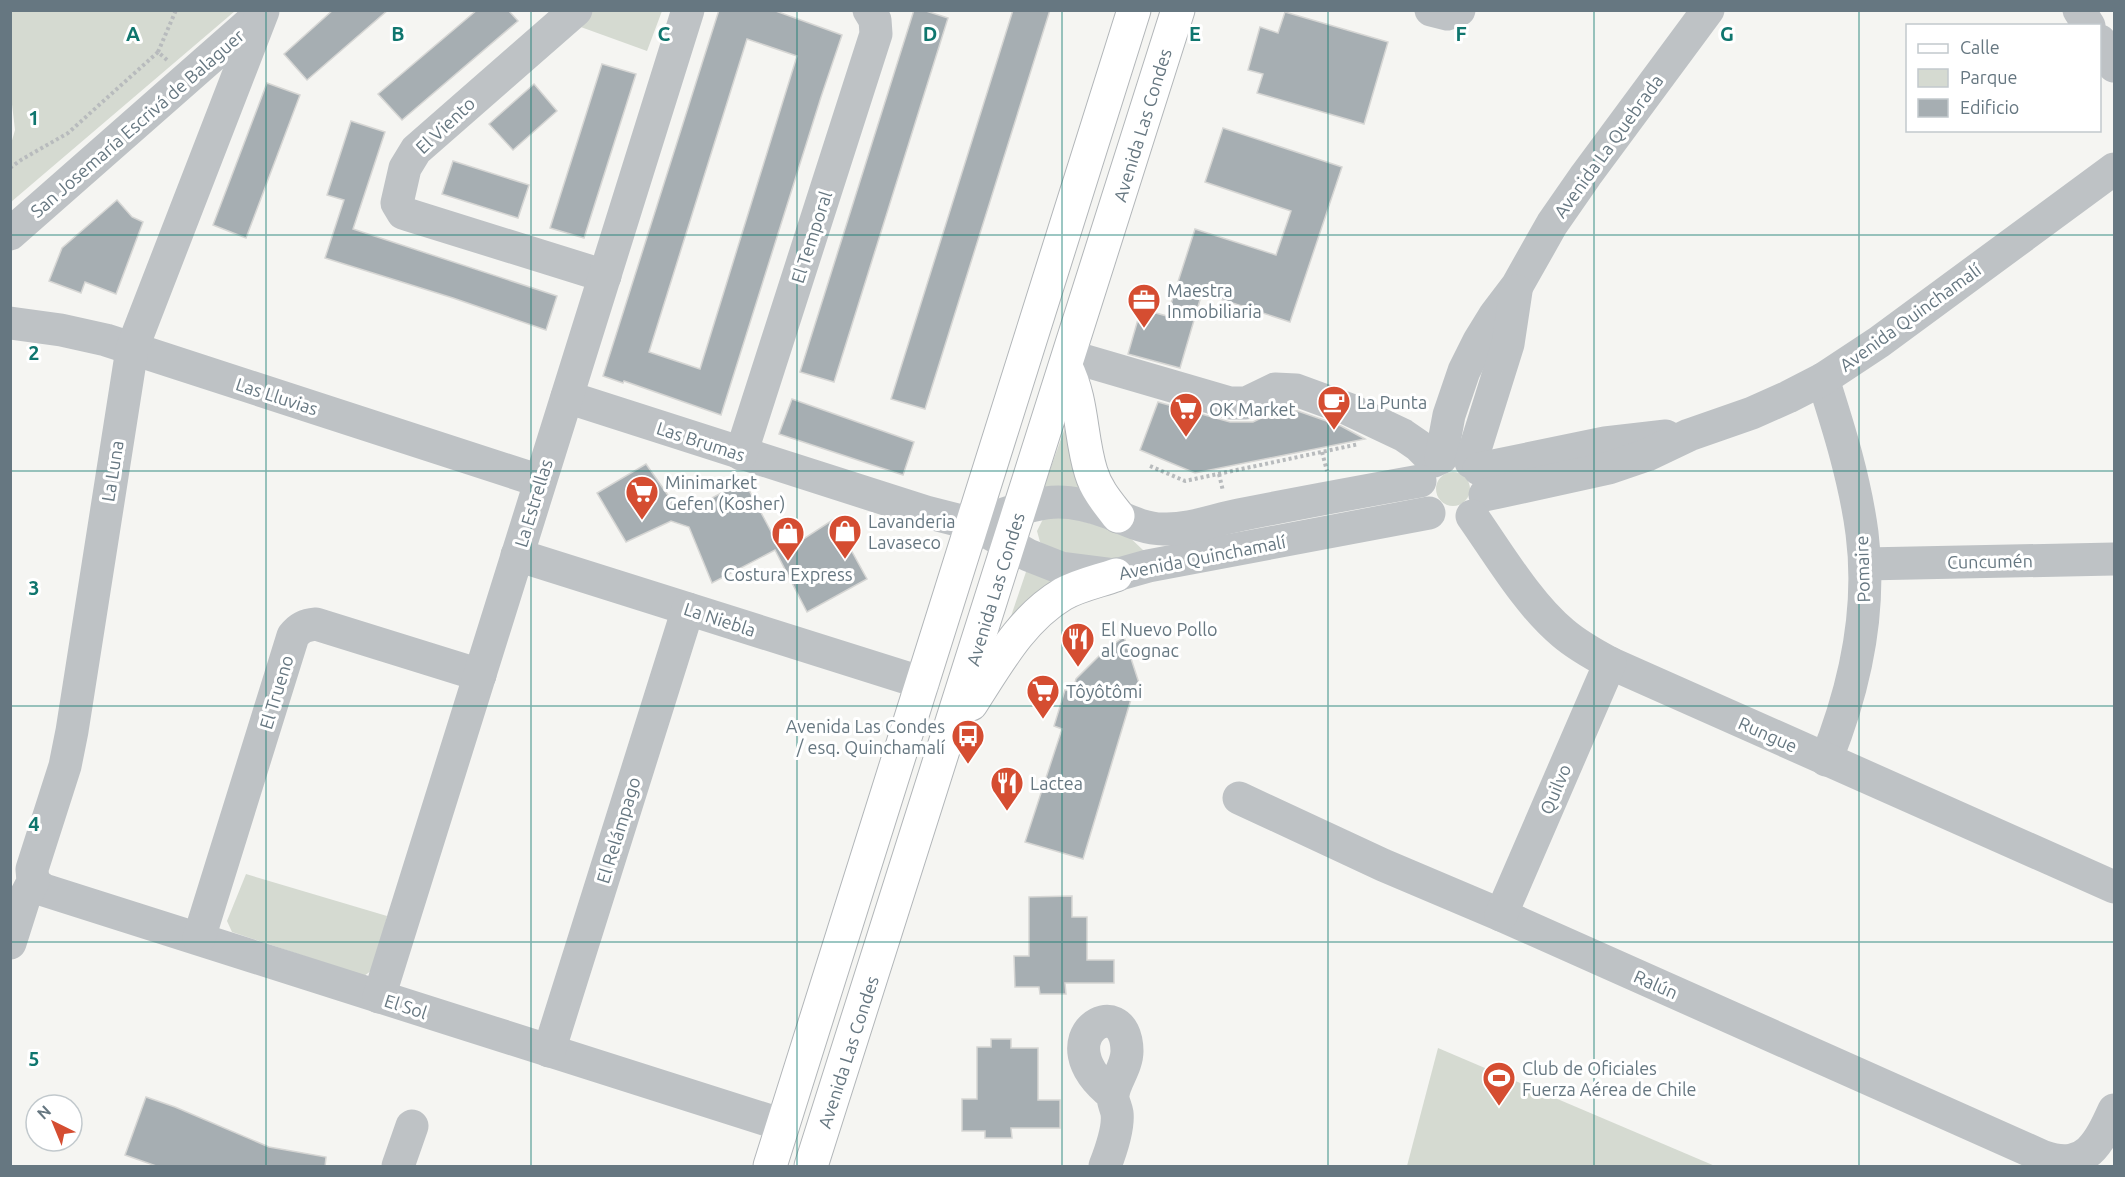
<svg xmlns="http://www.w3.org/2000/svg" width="2125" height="1177" font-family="Ubuntu,sans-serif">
<rect width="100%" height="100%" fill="#f5f5f2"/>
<g fill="#d5dad1">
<polygon points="11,10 235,10 235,11 11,202 11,144 15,130 10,87"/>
<polygon points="592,11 662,11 647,51 578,26"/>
<polygon points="1071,411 1092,495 1042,492"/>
<circle cx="1453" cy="489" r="17"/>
<polygon points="1056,514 1125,533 1144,551 1129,561 1068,559 1040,542 1037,531 1043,519"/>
<polygon points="1029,563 1067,584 1005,634"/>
<polygon points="246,874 387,916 375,968 364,976 232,932 227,921"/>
<polygon points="1438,1048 1715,1166 1407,1166"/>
</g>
<g fill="#a6aeb2" stroke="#d6d6d4" stroke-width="1.5" fill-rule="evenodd">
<polygon points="333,10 388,10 307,80 284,54"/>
<polygon points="477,10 508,10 518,21 402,120 378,94"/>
<path d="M719 10H773L842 35 821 97 721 415 624 381 623 383 603 376ZM747 39 797 56 700 369 649 352Z"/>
<polygon points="914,10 923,10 948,18 834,382 800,372"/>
<polygon points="1013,10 1050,10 925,409 891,399"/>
<polygon points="1285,12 1388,42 1364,124 1257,93 1263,74 1248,70 1260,27 1278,33"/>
<polygon points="602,64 636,74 584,238 550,228"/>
<polygon points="267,83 300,95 246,238 213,225"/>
<polygon points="534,84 557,111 513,150 489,124"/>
<polygon points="351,121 385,132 353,229 557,296 546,330 453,298 325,258 344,200 327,195"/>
<polygon points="1223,128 1342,167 1290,322 1202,293 1180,368 1128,354 1141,309 1167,316 1195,229 1276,255 1291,211 1205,182"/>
<polygon points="453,161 529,185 518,218 442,194"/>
<polygon points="117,200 132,217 143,222 116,294 85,282 81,293 49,281 62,248"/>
<polygon points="792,399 914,442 903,475 779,434"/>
<polygon points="1158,402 1230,422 1253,422 1282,408 1292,409 1341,426 1365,439 1195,473 1140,450"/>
<polygon points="646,464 672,501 695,507 744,481 773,535 799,542 834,519 867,579 807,612 775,550 712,583 689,527 671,521 626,542 597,493"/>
<polygon points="1124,637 1139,683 1135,686 1083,859 1025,842 1062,729 1054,726 1065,690 1073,691 1076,679 1105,650"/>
<polygon points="1072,896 1072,917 1087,917 1087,960 1114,960 1114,983 1065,983 1066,994 1040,994 1039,987 1015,987 1014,956 1029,956 1029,897"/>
<polygon points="991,1039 1011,1039 1011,1048 1038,1048 1038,1100 1060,1100 1060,1128 1011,1128 1012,1138 985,1138 985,1131 962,1131 962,1099 977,1099 977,1047 991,1047"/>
<polygon points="146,1097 175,1107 269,1147 326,1157 325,1167 159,1167 125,1155"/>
</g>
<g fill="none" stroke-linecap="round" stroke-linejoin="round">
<g stroke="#b2b6b9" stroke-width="35">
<g id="major">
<path d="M1066 367C1083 401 1080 437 1091 472 1096 489 1107 502 1118 516"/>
<path d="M971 704C997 664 1021 619 1063 594 1079 585 1099 581 1116 575"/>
<polyline points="770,1166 1134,10"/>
<polyline points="811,1166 1178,10"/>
</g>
</g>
<g stroke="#b8bbbd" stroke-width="4" stroke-dasharray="3 3" stroke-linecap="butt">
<polyline points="167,60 158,52 176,10"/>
<polyline points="10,168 21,160 68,133 158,52"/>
<polyline points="1322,452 1327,471"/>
<polyline points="1150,466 1185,481 1359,444"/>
<polyline points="1219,474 1223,491"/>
</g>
<g stroke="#bec2c5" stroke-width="33">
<polyline points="576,10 416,150 405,168 397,203 403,213 409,215 605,276"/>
<polyline points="1431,10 1447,14 1459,10"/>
<polyline points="2079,10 2089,26"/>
<polyline points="2100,41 2114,66"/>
<polyline points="10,234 258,16"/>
<polyline points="10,323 61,330 106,340 540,481"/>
<polyline points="1069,356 1230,403 1246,403 1275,389 1296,390 1348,409 1403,435 1419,446 1434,461"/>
<path d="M1823 379C1839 429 1855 480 1862 533 1872 610 1855 688 1826 760"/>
<polyline points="567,397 926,512 973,524 1028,555 1061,568 1116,575 1148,566 1429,513"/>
<polyline points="741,454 876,34 875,20 869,10"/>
<polyline points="1441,458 1449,415 1464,371 1479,341 1495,315 1517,286 1552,224 1586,175 1708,10"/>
<polyline points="1471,462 1508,344 1516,291"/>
<polyline points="1479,469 1605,443 1666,436"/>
<polyline points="1485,495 1609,468 1647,455 1689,435 1752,413 1788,397 1823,379 1879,342 2114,169"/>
<path d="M1472 516C1498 553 1528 604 1563 633 1577 645 1593 654 1610 663L2114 887"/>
<path d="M995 517C1043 501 1061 495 1110 513 1127 520 1144 529 1163 529 1189 530 1214 520 1239 515 1299 503 1359 492 1420 481"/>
<polyline points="517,555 923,683"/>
<polyline points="1865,564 2114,559"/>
<path d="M1239 798 1383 865 1501 915 2044 1157C2086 1171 2099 1143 2114 1110"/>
<polyline points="33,882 44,890 783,1125"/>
<polyline points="1501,915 1610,663"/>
<path d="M199 938 293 636C299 628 305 625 316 624L480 675"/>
<polyline points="10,943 24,899 33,882 32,869 65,766 72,731 132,349 263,11"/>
<polyline points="379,997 688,10"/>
<polyline points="549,1051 688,609"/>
<polyline points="398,1166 412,1126"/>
<path d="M1105 1166C1110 1153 1119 1128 1117 1113 1116 1107 1112 1100 1113 1095 1114 1082 1127 1067 1127 1051 1126 987 1040 1038 1113 1095"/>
</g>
<use href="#major" stroke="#fff" stroke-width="33"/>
</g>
<path fill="none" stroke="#0f766e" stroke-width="1.5" stroke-opacity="0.55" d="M266 10V1166M531 10V1166M797 10V1166M1062 10V1166M1328 10V1166M1594 10V1166M1859 10V1166M10 235H2114M10 471H2114M10 706H2114M10 942H2114"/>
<defs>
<g id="office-pin" transform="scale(1.725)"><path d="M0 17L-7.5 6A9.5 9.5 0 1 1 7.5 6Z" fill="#d54d31" stroke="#fff"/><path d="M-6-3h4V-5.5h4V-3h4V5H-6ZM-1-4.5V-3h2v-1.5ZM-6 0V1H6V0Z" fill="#fff"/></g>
<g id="cafe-pin" transform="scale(1.725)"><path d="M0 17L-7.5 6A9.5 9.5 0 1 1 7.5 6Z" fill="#d54d31" stroke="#fff"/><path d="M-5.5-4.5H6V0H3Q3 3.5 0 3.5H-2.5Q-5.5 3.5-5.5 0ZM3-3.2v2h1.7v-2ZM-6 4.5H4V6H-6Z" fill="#fff"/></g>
<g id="supermarket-pin" transform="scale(1.725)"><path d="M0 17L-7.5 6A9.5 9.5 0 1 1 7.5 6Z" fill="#d54d31" stroke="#fff"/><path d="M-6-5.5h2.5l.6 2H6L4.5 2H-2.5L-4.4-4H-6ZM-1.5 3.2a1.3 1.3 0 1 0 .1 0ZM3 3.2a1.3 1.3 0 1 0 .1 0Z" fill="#fff"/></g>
<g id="shop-pin" transform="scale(1.725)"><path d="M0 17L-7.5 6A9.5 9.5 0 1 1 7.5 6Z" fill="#d54d31" stroke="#fff"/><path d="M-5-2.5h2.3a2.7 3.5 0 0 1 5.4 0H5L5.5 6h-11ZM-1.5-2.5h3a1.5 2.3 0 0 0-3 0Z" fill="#fff"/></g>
<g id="restaurant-pin" transform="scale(1.725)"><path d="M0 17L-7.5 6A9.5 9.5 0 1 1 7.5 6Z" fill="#d54d31" stroke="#fff"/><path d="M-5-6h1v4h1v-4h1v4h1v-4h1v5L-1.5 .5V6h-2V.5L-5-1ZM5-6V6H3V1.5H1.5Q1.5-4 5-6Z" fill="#fff"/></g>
<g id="bus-pin" transform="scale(1.725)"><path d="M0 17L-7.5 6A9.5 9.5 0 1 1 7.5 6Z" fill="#d54d31" stroke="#fff"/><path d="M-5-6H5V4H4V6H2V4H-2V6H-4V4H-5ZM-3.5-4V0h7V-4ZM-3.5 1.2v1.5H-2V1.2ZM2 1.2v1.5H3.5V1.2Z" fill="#fff"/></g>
<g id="stadium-pin" transform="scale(1.725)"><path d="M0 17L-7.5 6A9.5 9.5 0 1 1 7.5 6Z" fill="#d54d31" stroke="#fff"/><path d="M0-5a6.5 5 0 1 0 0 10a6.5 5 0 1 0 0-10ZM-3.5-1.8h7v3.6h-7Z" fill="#fff"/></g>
</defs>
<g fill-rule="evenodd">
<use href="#office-pin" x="1144" y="300"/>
<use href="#cafe-pin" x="1334" y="402"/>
<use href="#supermarket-pin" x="1186" y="409"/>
<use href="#supermarket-pin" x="642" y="492"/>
<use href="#shop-pin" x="845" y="531"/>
<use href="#shop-pin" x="788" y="533"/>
<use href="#restaurant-pin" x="1078" y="639"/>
<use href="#supermarket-pin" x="1043" y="691"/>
<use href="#bus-pin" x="968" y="736"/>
<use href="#restaurant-pin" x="1007" y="783"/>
<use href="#stadium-pin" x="1499" y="1078"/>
</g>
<g text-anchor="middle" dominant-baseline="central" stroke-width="6" stroke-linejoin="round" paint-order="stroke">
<g font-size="18" fill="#667781" stroke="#fff">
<text transform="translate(137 123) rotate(-41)">San Josemaría Escrivá de Balaguer</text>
<text transform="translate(445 125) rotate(-43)">El Viento</text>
<text transform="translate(1142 125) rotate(-73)">Avenida Las Condes</text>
<text transform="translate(1608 146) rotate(-54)">Avenida La Quebrada</text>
<text transform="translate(811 237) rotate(-72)">El Temporal</text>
<text transform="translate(1910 317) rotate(-36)">Avenida Quinchamalí</text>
<text transform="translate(277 396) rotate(18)">Las Lluvias</text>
<text transform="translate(701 441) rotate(18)">Las Brumas</text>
<text transform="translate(112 471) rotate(-81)">La Luna</text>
<text transform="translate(533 503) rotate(-73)">La Estrellas</text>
<text transform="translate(1202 557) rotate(-11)">Avenida Quinchamalí</text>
<text transform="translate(1990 561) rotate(-1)">Cuncumén</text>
<text transform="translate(1862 569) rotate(-92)">Pomaire</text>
<text transform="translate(995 589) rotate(-73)">Avenida Las Condes</text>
<text transform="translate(720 619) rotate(18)">La Niebla</text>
<text transform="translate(276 692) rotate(-73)">El Trueno</text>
<text transform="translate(1768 734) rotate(24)">Rungue</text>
<text transform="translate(1555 789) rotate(-67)">Quilvo</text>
<text transform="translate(618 830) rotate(-73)">El Relámpago</text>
<text transform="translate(1656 984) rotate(24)">Ralún</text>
<text transform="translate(406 1006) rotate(18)">El Sol</text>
<text transform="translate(848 1052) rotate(-72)">Avenida Las Condes</text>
</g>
<g font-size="18" fill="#667781" stroke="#fff" text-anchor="start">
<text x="1167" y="290">Maestra<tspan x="1167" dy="21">Inmobiliaria</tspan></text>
<text x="1357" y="402">La Punta</text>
<text x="1209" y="409">OK Market</text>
<text x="665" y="482">Minimarket<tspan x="665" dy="21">Gefen (Kosher)</tspan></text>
<text x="868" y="521">Lavanderia<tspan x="868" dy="21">Lavaseco</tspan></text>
<text x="788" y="574" text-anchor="middle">Costura Express</text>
<text x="1101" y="629">El Nuevo Pollo<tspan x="1101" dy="21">al Cognac</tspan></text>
<text x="1066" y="691">Tôyôtômi</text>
<text x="945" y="726" text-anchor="end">Avenida Las Condes<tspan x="945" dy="21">/ esq. Quinchamalí</tspan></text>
<text x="1030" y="783">Lactea</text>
<text x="1522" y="1068">Club de Oficiales<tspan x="1522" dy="21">Fuerza Aérea de Chile</tspan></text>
</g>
</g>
<g font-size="20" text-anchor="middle" font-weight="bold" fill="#0f766e" stroke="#fff" stroke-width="6" stroke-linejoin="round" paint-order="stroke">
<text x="133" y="41">A</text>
<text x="398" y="41">B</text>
<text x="664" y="41">C</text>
<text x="930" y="41">D</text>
<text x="1195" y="41">E</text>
<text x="1461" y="41">F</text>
<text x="1727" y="41">G</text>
<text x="34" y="125">1</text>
<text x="34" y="360">2</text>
<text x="34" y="595">3</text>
<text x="34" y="831">4</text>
<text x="34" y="1066">5</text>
</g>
<rect width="2125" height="1177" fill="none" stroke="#667781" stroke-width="24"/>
<rect x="1906" y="24" width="195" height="108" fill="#ffffff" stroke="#c2c9cd" stroke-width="1.5"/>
<rect x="1918" y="44" width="30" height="9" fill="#ffffff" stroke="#c2c9cd" stroke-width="1.5"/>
<text x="1960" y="54" font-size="18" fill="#667781">Calle</text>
<rect x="1918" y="69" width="30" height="18" fill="#d5dad1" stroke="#c2c9cd" stroke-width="1.5"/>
<text x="1960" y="84" font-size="18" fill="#667781">Parque</text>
<rect x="1918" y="99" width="30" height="18" fill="#a6aeb2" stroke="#c2c9cd" stroke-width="1.5"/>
<text x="1960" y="114" font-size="18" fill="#667781">Edificio</text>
<g transform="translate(54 1123) rotate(317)"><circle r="28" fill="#ffffff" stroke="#c2c9cd" stroke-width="1.5"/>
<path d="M0-4.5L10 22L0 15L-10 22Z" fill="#d54d31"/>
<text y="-9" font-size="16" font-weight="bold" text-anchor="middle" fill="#667781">N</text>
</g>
</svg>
